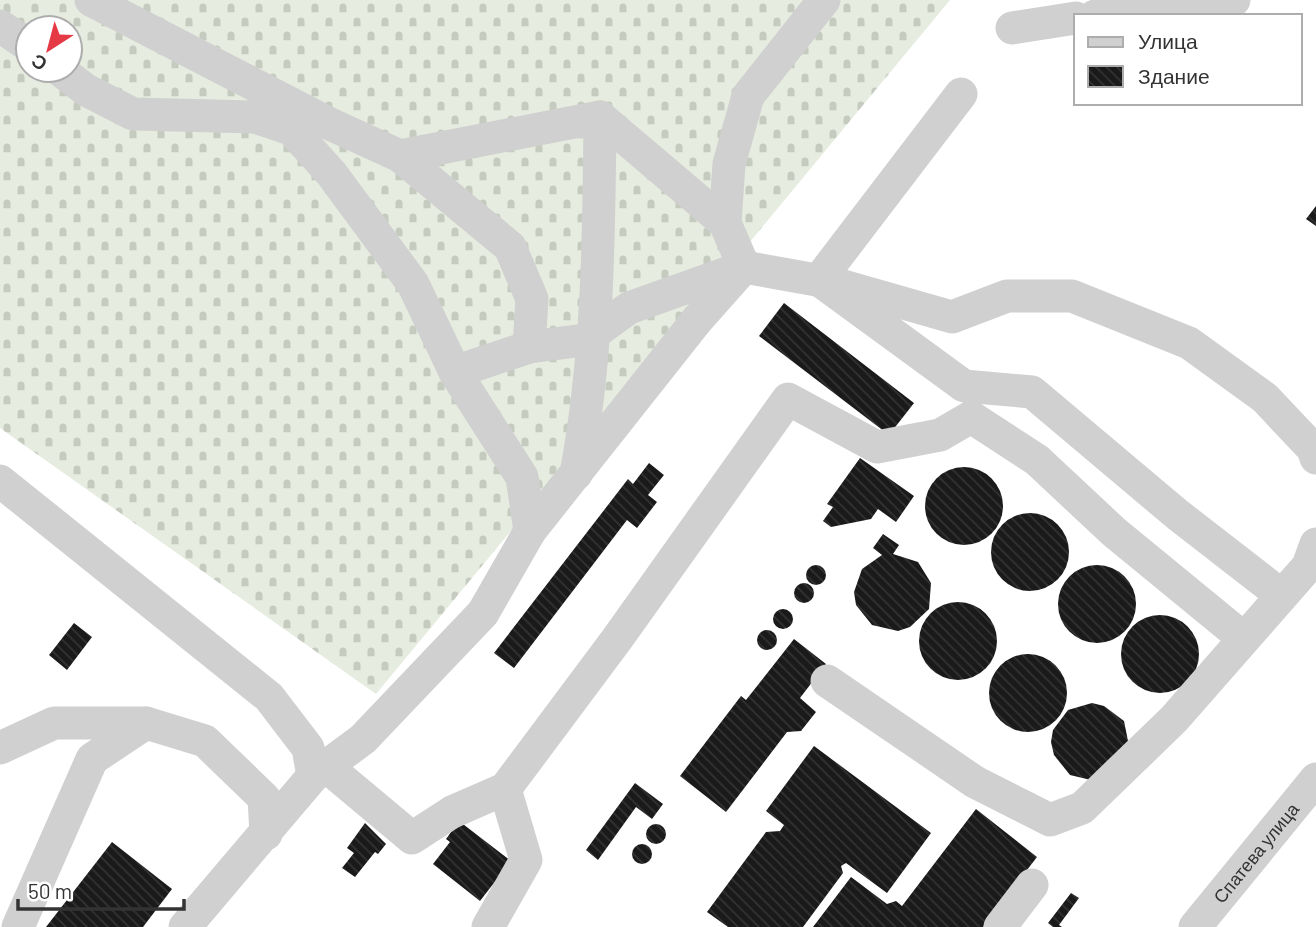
<svg xmlns="http://www.w3.org/2000/svg" width="1316" height="927" font-family="Barlow,sans-serif">
<defs>
<pattern id="cemetery-stones" width="16" height="16" patternUnits="userSpaceOnUse" patternTransform="scale(1.75)"><rect width="16" height="16" fill="#e6ecdf"/><path d="M2 7V4a2 2 0 0 1 4 0v3zM10 15v-3a2 2 0 0 1 4 0v3z" fill="#c6cbc0"/></pattern>
<pattern id="building-back-hatch" width="6" height="6" patternUnits="userSpaceOnUse" patternTransform="scale(1.75)"><rect width="6" height="6" fill="#1a1a1a"/><path d="M-1 5l2 2M0 0l6 6M5-1l2 2" fill="none" stroke="#333"/></pattern>
</defs>
<rect width="100%" height="100%" fill="#fff"/>
<path fill="url(#cemetery-stones)" fill-rule="evenodd" d="M0 0H950L376 694 0 428ZM28 28H70V70H28Z"/>
<g fill="url(#building-back-hatch)">
<polygon points="1316,206 1316,226 1306,219"/>
<polygon points="784,303 914,403 889,435 759,336"/>
<polygon points="860,458 914,496 896,522 878,509 871,519 831,527 823,521 833,507 827,504"/>
<polygon points="649,463 664,475 648,495 657,502 637,528 627,520 514,668 494,653 628,479 633,484"/>
<circle cx="964" cy="506" r="39"/>
<circle cx="1030" cy="552" r="39"/>
<polygon points="883,534 899,545 893,554 918,562 931,583 929,609 910,627 898,631 872,625 856,605 854,592 862,569 882,555 873,548"/>
<circle cx="816" cy="575" r="10"/>
<circle cx="1097" cy="604" r="39"/>
<circle cx="804" cy="593" r="10"/>
<circle cx="958" cy="641" r="39"/>
<circle cx="783" cy="619" r="10"/>
<circle cx="1160" cy="654" r="39"/>
<polygon points="74,623 92,637 67,670 49,655"/>
<circle cx="767" cy="640" r="10"/>
<polygon points="794,639 826,664 800,698 816,712 801,731 787,732 726,812 680,776 741,696 746,700"/>
<circle cx="1028" cy="693" r="39"/>
<polygon points="1092,703 1104,706 1124,721 1129,746 1095,781 1070,775 1054,755 1051,742 1053,730 1068,710"/>
<polygon points="814,746 931,833 887,893 846,863 841,866 843,873 803,927 728,927 707,912 766,832 780,831 784,825 766,811"/>
<polygon points="635,783 663,804 652,819 636,807 598,860 586,850"/>
<polygon points="976,809 1037,857 983,927 813,927 851,877 887,904 896,901 902,906"/>
<polygon points="459,821 511,861 480,901 433,864 450,842 446,839"/>
<polygon points="365,823 386,844 378,854 375,852 355,877 342,868 354,853 347,848"/>
<circle cx="656" cy="834" r="10"/>
<polygon points="112,842 172,889 143,927 46,927"/>
<circle cx="642" cy="854" r="10"/>
<polygon points="1071,893 1079,898 1059,925 1062,927 1053,927 1048,923"/>
</g>
<g fill="none" stroke-linecap="round" stroke-linejoin="round">
<g stroke="#d0d0d0" stroke-width="33">
<polyline points="91,0 330,124 400,156 510,247 532,299 529,347 455,372 522,477 530,531"/>
<polyline points="1095,16 1234,0"/>
<polyline points="0,26 28,45"/>
<polyline points="1012,28 1076,18"/>
<polyline points="60,70 86,90 133,114 255,117 291,129 331,173 413,284 455,372"/>
<polyline points="961,94 819,280 964,386 1032,392 1178,515 1281,595"/>
<polyline points="400,156 600,117 725,223"/>
<polyline points="529,347 585,340 629,308 744,267 833,283 952,317 1007,296 1072,296 1189,343 1265,398 1313,449 1316,458"/>
<path d="M576 474C598 356 599 237 600 117"/>
<polyline points="0,481 269,697 308,748 313,776"/>
<polyline points="827,681 975,782 1050,820 1082,808 1174,719 1308,566 1316,544"/>
<polyline points="0,748 54,723 146,723"/>
<polyline points="326,766 412,838 452,812 505,789 617,639 788,399 877,447 940,435 971,417 1037,460 1114,532 1242,637"/>
<polyline points="18,927 92,759 146,723 205,741 264,798 266,834"/>
<polyline points="185,927 313,776 363,739 483,613 530,531 697,320 744,267 725,223 729,164 748,96 824,0"/>
<polyline points="488,927 526,860 505,789"/>
<polyline points="1000,927 1032,885"/>
<path id="s1" d="M1195 927 1316 779"/>
</g>
</g>
<g text-anchor="middle" dominant-baseline="central" stroke-width="7" stroke-linejoin="round" paint-order="stroke">
<g font-size="18" fill="#333" stroke="#fff">
<text stroke="none"><textPath href="#s1" startOffset="96">Спатева улица</textPath></text>
</g>
</g>
<rect x="1074" y="14" width="228" height="91" fill="#ffffff" stroke="#adadad" stroke-width="2"/>
<rect x="1088" y="37" width="35" height="10" fill="#d0d0d0" stroke="#adadad" stroke-width="2"/>
<text x="1138" y="49" font-size="21" fill="#333333">Улица</text>
<rect x="1088" y="66" width="35" height="21" fill="url(#building-back-hatch)" stroke="#adadad" stroke-width="2"/>
<text x="1138" y="84" font-size="21" fill="#333333">Здание</text>
<g transform="translate(49 49) rotate(216)"><circle r="33" fill="#ffffff" stroke="#adadad" stroke-width="2"/>
<path d="M0-5L12 26L0 18L-12 26Z" fill="#e63946"/>
<text y="-10" font-size="19" font-weight="bold" text-anchor="middle" fill="#333333">С</text>
</g>
<path d="M18 899v10h166v-10" fill="none" stroke="#333333" stroke-width="3.5"/>
<text x="28" y="899" font-size="21" fill="#333333" stroke="#ffffff" stroke-width="5" paint-order="stroke">50 m</text>
</svg>
